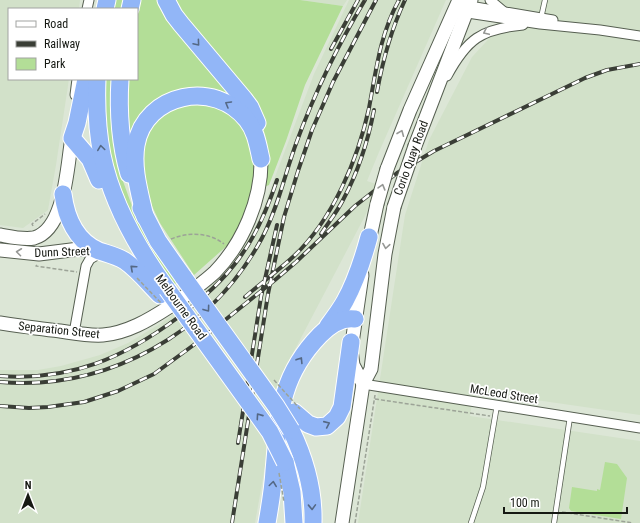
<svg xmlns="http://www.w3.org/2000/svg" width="640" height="523" font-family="'Roboto Condensed',sans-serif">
<rect width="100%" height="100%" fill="#dce6d6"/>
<g fill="#d2e1c9">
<polygon points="0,0 80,0 79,9 9,9 9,79 69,79 56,165 48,210 23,228 0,225"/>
<polygon points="300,0 347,0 343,6"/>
<polygon points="349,0 446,0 379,152 367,181 376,184 366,214 281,376 255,523 0,523 0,370 38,370 61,366 100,355 128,343 163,322 208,288 233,260 249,238 259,219 314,74"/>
<polygon points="499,0 640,0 640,415 474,391 470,416 640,441 640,523 358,523 405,215 429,140 472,57 496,31"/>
</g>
<g fill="#b3de97">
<polygon points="114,0 125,0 123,9 113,9"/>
<polygon points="139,0 300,0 343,6 305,85 286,141 269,185 255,191 243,219 230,243 194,275 160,223 152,206 129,135 127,79 137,79 137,10"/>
<polygon points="104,79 114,79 120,173 132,206 148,240 176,283 173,286 129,216 107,149"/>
<polygon points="605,462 617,464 627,478 621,519 571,511 569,508 572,487 597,491 597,489 600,490"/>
</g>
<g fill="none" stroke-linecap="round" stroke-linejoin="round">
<g stroke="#565f51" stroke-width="6">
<g id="lane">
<polyline points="541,18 545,0"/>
<polyline points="471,523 483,487 497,405"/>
<polyline points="554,523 570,417"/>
</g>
</g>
<g stroke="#565f51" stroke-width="11">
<g id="street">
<polyline points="490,0 503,11"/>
<polyline points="464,5 553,20"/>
<polyline points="87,9 89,0"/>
<polyline points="461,12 540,24 600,30 640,36"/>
<path d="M447 76C467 39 481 29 523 25"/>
<polyline points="75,95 77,79"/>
<polyline points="74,333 86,266 90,259 102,252"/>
<polyline points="363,384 640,428"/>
</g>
</g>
<g stroke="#565f51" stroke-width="15">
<g id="secondary">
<polyline points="415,146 471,0"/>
<polyline points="387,169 410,110 459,0"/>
<path d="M0 235C11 237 23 240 34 238 66 229 67 164 72 138"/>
<polyline points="368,246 377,204"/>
<polyline points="0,250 39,254 79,249 98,251"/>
<polyline points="362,275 351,350 353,365 363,384"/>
<path d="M0 323C20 326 40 329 60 331 74 333 88 336 103 335 127 333 149 320 169 307 185 296 201 285 215 272 243 243 262 199 261 159"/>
<polyline points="342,523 363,384 371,369 385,254 394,207"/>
</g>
</g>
<g stroke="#fff" stroke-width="19">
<g id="highway">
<polyline points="166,0 174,15 181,24 244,99 250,107 257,123"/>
<polyline points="105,9 107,0"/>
<polyline points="130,9 132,0"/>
<polyline points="86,79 77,123 72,138 90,159 99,180"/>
<path d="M97 79C96 105 97 130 102 155 112 204 138 249 167 289"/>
<path d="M120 79C118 111 120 143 129 174"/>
<path d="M63 194C66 217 76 241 99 251 108 254 117 256 125 261 138 270 149 284 160 295"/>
<polyline points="141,208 158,241 184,278"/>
<path d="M145 217C140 194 132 169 136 145 145 93 215 79 247 120 256 131 258 146 261 159"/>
<path d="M328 326C334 318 340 310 345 301 356 281 363 259 369 237"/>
<polyline points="294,412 308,424 316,427 327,426 337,417 342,407 351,342"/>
<path d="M291 430C305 459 314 490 313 523"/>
<polyline points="285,462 292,492 294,523"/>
<path d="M267 523C270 506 273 488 274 471 279 417 279 377 320 335 329 326 341 317 355 319"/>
</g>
</g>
<g stroke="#9ca397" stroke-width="1.5" stroke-dasharray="4 2" stroke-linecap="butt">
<polyline points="33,226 32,224 45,214"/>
<path d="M171 239C188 232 209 232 224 244"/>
<polyline points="37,265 36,266 77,272"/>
<polyline points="375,399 490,416"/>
<polyline points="562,512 633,523"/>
<polyline points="355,523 375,395"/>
</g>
<use href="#lane" stroke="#fff" stroke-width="4.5"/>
<use href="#street" stroke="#fff" stroke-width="9"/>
<use href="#secondary" stroke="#fff" stroke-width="13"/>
<use href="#highway" stroke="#92b6f7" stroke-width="17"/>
<g stroke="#3a3e36" stroke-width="4">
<g id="rail">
<polyline points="331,49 358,0"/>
<path d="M377 92C383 59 391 30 405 0"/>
<path d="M321 234C328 223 337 212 343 200 358 172 368 141 374 110"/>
<path d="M245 297C261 283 279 270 294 256 333 219 358 159 369 108 376 71 380 34 399 0"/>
<path d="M0 376C71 381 124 358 180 316 203 298 223 281 240 257 257 234 268 207 277 180"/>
<path d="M0 382C108 391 211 333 262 238 278 208 285 173 297 141 315 92 338 45 365 0"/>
<polyline points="0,406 29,408 48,407 84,402 118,391 154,374 195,344 275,280 296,262 355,206 397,173 434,151 585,78 607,70 640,64"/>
<polyline points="238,443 261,297 277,225"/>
<polyline points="232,523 268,294 284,217 298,171 312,130 333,82 376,0"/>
</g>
</g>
<use href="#rail" stroke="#fff" stroke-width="2.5" stroke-dasharray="8" stroke-linecap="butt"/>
<g stroke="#565f51" stroke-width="15" stroke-linecap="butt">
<g id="secondary-bridge">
<polyline points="377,204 387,169"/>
<polyline points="394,207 415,146"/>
</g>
</g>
<g stroke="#fff" stroke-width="19" stroke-linecap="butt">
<g id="highway-bridge">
<polyline points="184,278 276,406 291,430"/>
<polyline points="167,289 260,418 270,432 285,462"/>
</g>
</g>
<g stroke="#9ca397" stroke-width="1.5" stroke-dasharray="4 2" stroke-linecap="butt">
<polyline points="137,278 161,303"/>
<polyline points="274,380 300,409"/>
<polyline points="279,473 284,502"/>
</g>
<use href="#secondary-bridge" stroke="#fff" stroke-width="13"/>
<use href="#highway-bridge" stroke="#92b6f7" stroke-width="17"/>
</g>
<defs><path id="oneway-chevron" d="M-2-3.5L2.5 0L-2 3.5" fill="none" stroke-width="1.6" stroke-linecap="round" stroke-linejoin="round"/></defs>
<g stroke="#969895">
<use href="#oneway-chevron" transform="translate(486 32) rotate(155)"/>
<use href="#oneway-chevron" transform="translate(401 133) rotate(-68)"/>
<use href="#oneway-chevron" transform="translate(382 187) rotate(-74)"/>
<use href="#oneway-chevron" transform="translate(386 246) rotate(99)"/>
<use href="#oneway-chevron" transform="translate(19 252) rotate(-173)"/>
</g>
<g stroke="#546885">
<use href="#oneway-chevron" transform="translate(197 43) rotate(50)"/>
<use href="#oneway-chevron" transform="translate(228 104) rotate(-150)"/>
<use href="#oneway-chevron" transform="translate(101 148) rotate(-98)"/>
<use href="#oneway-chevron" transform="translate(133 268) rotate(-138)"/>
<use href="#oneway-chevron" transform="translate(207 309) rotate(54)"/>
<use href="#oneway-chevron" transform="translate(300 360) rotate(-58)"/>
<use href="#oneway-chevron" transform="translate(259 416) rotate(-125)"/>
<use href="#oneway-chevron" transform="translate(327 424) rotate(-24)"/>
<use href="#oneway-chevron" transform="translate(273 484) rotate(-82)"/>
<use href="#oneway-chevron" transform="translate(312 507) rotate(88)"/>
</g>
<g text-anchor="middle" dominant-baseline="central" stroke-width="3.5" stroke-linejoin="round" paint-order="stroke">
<g font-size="12" fill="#161913" stroke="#fff">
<text transform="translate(411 158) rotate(-70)">Corio Quay Road</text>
<text transform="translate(62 252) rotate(-2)">Dunn Street</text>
<text transform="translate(181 307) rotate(54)">Melbourne Road</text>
<text transform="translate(59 330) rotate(6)">Separation Street</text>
<text transform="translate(504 394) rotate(9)">McLeod Street</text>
</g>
</g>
<rect x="8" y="8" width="130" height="72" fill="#ffffff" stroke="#a2a3a1"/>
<rect x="16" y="21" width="20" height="6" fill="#ffffff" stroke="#a2a3a1"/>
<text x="44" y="28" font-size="12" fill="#161913">Road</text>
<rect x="16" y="41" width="20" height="6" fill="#3a3e36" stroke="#a2a3a1"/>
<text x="44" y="48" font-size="12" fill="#161913">Railway</text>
<rect x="16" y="58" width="20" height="12" fill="#b3de97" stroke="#a2a3a1"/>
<text x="44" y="68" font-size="12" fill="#161913">Park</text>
<g transform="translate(28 495)" stroke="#ffffff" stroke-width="3" paint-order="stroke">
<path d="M0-3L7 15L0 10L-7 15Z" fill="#161913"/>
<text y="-6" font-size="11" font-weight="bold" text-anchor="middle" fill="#161913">N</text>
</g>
<path d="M504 507v6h123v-6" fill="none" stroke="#161913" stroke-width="2"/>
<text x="510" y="507" font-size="12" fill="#161913" stroke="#ffffff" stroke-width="3" paint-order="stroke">100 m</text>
</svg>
